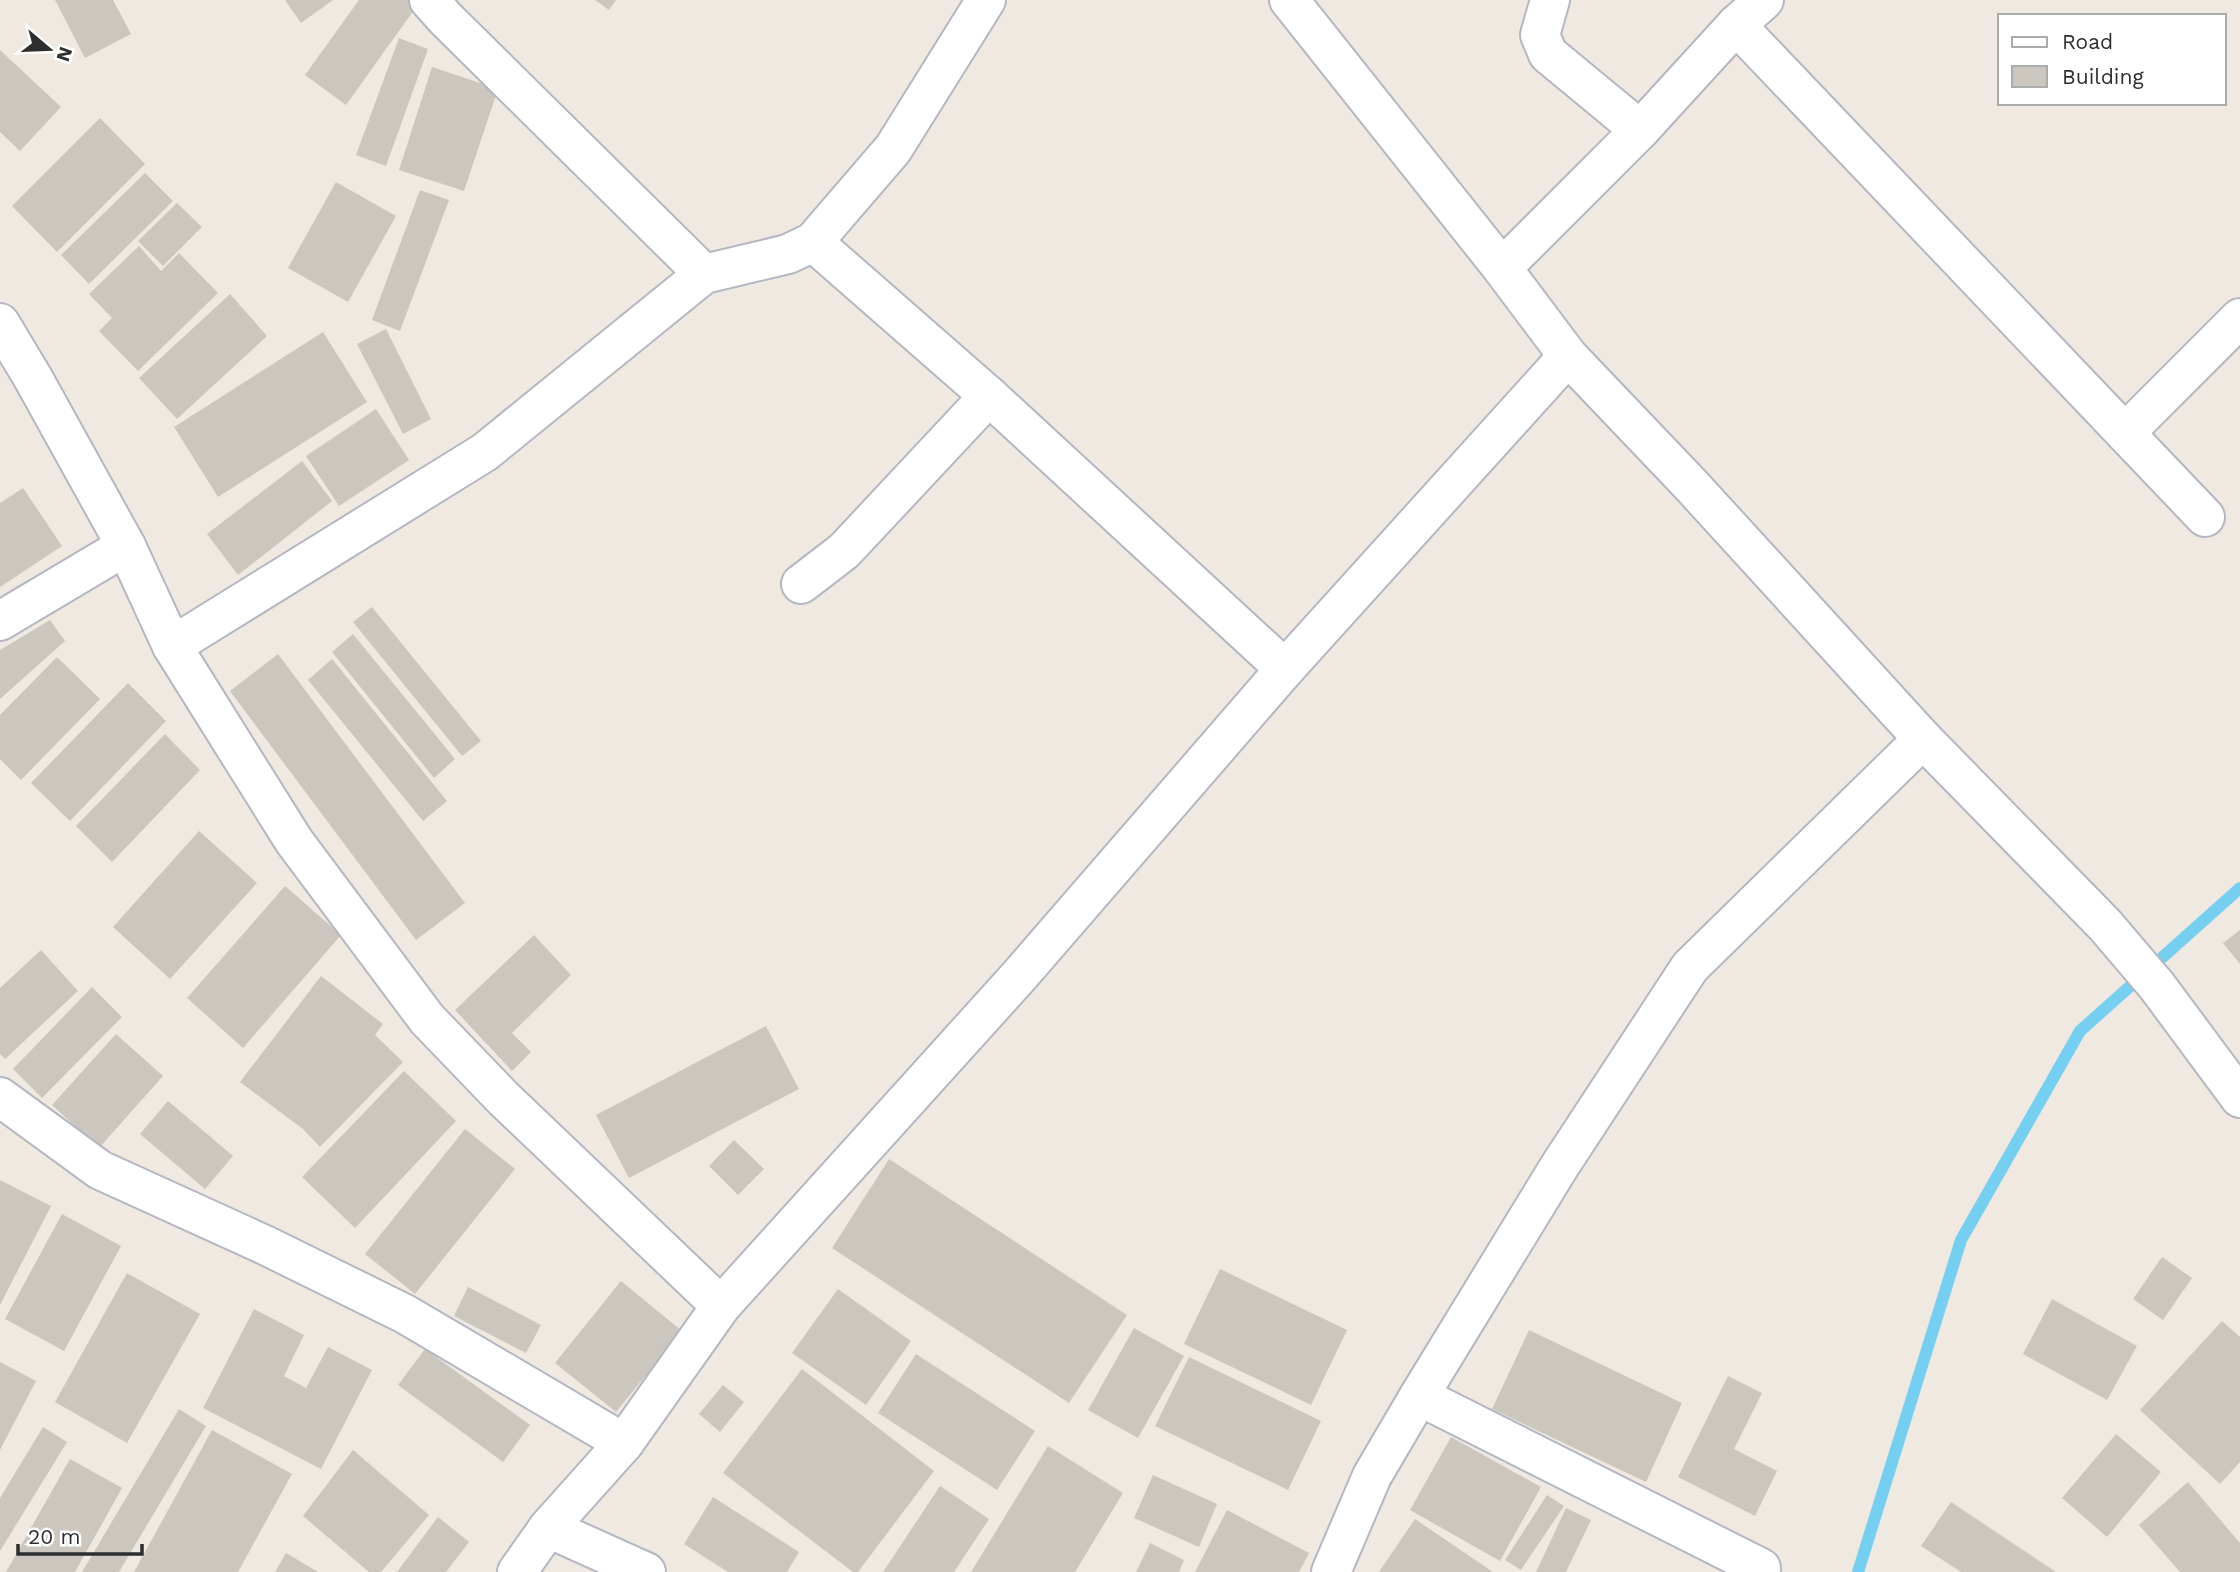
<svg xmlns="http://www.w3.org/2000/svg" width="2240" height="1572" font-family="'Work Sans',sans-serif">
<rect width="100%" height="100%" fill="#efe9e1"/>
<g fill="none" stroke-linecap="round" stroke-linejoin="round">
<polyline stroke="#75cff0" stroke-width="12" points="1858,1572 1961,1240 2080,1031 2240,888"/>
</g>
<g fill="#cbc7bf">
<polygon points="55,0 113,0 131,34 85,58"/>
<polygon points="285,0 333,0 301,23"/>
<polygon points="359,0 415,0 419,3 346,105 305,75"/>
<polygon points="595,0 616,0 609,10"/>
<polygon points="399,38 428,49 386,166 356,155"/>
<polygon points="0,50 61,107 20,151 0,132"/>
<polygon points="432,67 498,89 464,191 399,170"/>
<polygon points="100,118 145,164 57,252 12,206"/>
<polygon points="145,173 173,201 89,284 61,255"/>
<polygon points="336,182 396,216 348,302 288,268"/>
<polygon points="420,190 449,200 400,331 372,320"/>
<polygon points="177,203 202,227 163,266 138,241"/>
<polygon points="139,246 161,271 179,253 218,293 138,371 99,331 112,318 89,294"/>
<polygon points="230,294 267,336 177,419 139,378"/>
<polygon points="386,329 431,419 403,434 357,344"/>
<polygon points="323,332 367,402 218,497 174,427"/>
<polygon points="376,409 409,460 339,506 306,456"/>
<polygon points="302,461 332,501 238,575 207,534"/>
<polygon points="23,488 62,546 0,587 0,503"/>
<polygon points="372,607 481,741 462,756 353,622"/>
<polygon points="50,620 65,641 0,699 0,650"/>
<polygon points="353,634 455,759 434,778 332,652"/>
<polygon points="278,654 465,903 416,940 230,691"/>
<polygon points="57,657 100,699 21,780 0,759 0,715"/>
<polygon points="332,659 447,801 423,821 308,680"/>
<polygon points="128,683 166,721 70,821 31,783"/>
<polygon points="165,734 200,770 112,862 76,826"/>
<polygon points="199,831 257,883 170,979 113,927"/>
<polygon points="285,886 341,935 243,1048 187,998"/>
<polygon points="2240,930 2240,964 2223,943"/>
<polygon points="534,935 571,975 512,1033 531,1052 512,1071 455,1010"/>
<polygon points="41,950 78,991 5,1059 0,1054 0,988"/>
<polygon points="321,976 383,1024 375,1035 403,1062 320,1147 303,1129 240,1082"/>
<polygon points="92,987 122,1017 42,1098 13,1069"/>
<polygon points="766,1026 799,1089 629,1178 596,1115"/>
<polygon points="116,1034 163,1076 99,1148 52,1105"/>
<polygon points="404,1071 456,1121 355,1228 302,1177"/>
<polygon points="168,1101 233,1156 205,1189 140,1134"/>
<polygon points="465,1129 515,1169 415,1294 365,1254"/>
<polygon points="734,1140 764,1169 738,1195 709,1166"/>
<polygon points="889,1159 1127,1315 1069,1403 832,1248"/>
<polygon points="0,1180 51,1206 0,1305"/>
<polygon points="62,1214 121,1246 64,1351 5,1319"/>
<polygon points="2162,1257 2192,1278 2163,1320 2133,1299"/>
<polygon points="1220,1269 1347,1330 1311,1405 1184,1344"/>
<polygon points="127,1273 200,1314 127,1443 55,1402"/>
<polygon points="621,1281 682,1331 616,1412 555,1363"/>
<polygon points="468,1287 541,1325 526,1353 454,1316"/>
<polygon points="838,1289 911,1341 866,1405 792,1353"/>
<polygon points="2052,1299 2137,1346 2107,1400 2023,1354"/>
<polygon points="254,1309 304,1335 284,1376 306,1388 328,1347 372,1370 321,1469 203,1408"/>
<polygon points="2222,1321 2240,1337 2240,1462 2220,1484 2140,1410"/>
<polygon points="1134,1328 1184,1356 1138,1438 1088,1410"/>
<polygon points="1529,1330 1682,1403 1646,1482 1492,1409"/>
<polygon points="425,1349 530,1425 503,1462 398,1385"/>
<polygon points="916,1354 1035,1431 997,1490 878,1413"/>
<polygon points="1189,1357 1321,1421 1288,1490 1155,1426"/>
<polygon points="0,1362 36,1381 0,1450"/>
<polygon points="802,1369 934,1471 858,1572 853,1572 723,1473"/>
<polygon points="1728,1376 1762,1393 1734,1449 1777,1471 1755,1516 1678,1477"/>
<polygon points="723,1385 744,1402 720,1432 699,1414"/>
<polygon points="179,1409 206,1426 119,1572 82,1572"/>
<polygon points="43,1427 67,1442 0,1551 0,1498"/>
<polygon points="212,1430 292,1474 238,1572 134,1572"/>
<polygon points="2116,1434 2161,1472 2107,1537 2062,1498"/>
<polygon points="1451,1437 1541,1487 1500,1561 1410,1510"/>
<polygon points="1048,1446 1123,1493 1075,1572 971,1572"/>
<polygon points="353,1450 429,1515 381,1572 369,1572 303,1516"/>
<polygon points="70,1459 122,1488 75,1572 6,1572"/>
<polygon points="1153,1475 1217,1504 1199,1547 1134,1518"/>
<polygon points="2188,1482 2240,1543 2240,1572 2180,1572 2139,1525"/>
<polygon points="940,1486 989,1519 954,1572 883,1572"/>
<polygon points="1547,1495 1564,1506 1521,1570 1505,1560"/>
<polygon points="713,1497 799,1552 787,1572 728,1572 684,1544"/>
<polygon points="1951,1502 2056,1572 1961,1572 1921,1546"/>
<polygon points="1566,1508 1591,1520 1566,1572 1536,1572"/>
<polygon points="1227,1510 1309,1553 1299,1572 1195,1572"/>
<polygon points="438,1517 469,1542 446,1572 397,1572"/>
<polygon points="1415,1519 1493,1572 1379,1572"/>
<polygon points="1150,1543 1184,1560 1179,1572 1136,1572"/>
<polygon points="286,1553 318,1572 275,1572"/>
</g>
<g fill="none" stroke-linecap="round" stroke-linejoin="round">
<g stroke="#b4b7c1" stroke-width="42">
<g id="minor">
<polyline points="429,0 445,18 704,274"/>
<polyline points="1289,0 1502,268 1568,356 1691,485 1923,739 2105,925 2157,986 2240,1098"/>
<polyline points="1550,0 1540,35 1548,54 1640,130"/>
<polyline points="1736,25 2205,517"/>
<polyline points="813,242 989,396 1285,669"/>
<polyline points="1502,268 1640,130 1736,25 1764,0"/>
<polyline points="0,323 33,378 126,546 172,646 294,841 427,1019 503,1098 721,1306"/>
<polyline points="2125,433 2240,318"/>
<polyline points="801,584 844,551 989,396"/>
<polyline points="0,621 126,546"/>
<polyline points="172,646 485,452 704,274 788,254 813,242 893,149 986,0"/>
<polyline points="0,1097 100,1170 267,1246 405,1314 624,1443"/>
<polyline points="1419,1396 1761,1568"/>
<polyline points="548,1528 646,1572"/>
<polyline points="517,1572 548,1528 624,1443 721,1306 1020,975 1285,669 1568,356"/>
<polyline points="1331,1572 1372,1476 1419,1396 1559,1167 1690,967 1923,739"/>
</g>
</g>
<use href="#minor" stroke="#fff" stroke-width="38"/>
</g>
<rect x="1998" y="14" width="228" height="91" fill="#ffffff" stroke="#ababab" stroke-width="2"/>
<rect x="2012" y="37" width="35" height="10" fill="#ffffff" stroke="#ababab" stroke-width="2"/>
<text x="2062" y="49" font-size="21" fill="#2e2e2e">Road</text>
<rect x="2012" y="66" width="35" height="21" fill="#cbc7bf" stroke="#ababab" stroke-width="2"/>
<text x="2062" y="84" font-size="21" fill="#2e2e2e">Building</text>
<g transform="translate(49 49) rotate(109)" stroke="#ffffff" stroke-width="5" paint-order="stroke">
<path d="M0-5L12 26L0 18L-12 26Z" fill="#2e2e2e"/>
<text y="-10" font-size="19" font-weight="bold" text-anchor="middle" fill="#2e2e2e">N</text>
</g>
<path d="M18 1544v10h124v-10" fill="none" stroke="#2e2e2e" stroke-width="3.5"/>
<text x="28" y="1544" font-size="21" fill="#2e2e2e" stroke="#ffffff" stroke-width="5" paint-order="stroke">20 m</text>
</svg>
